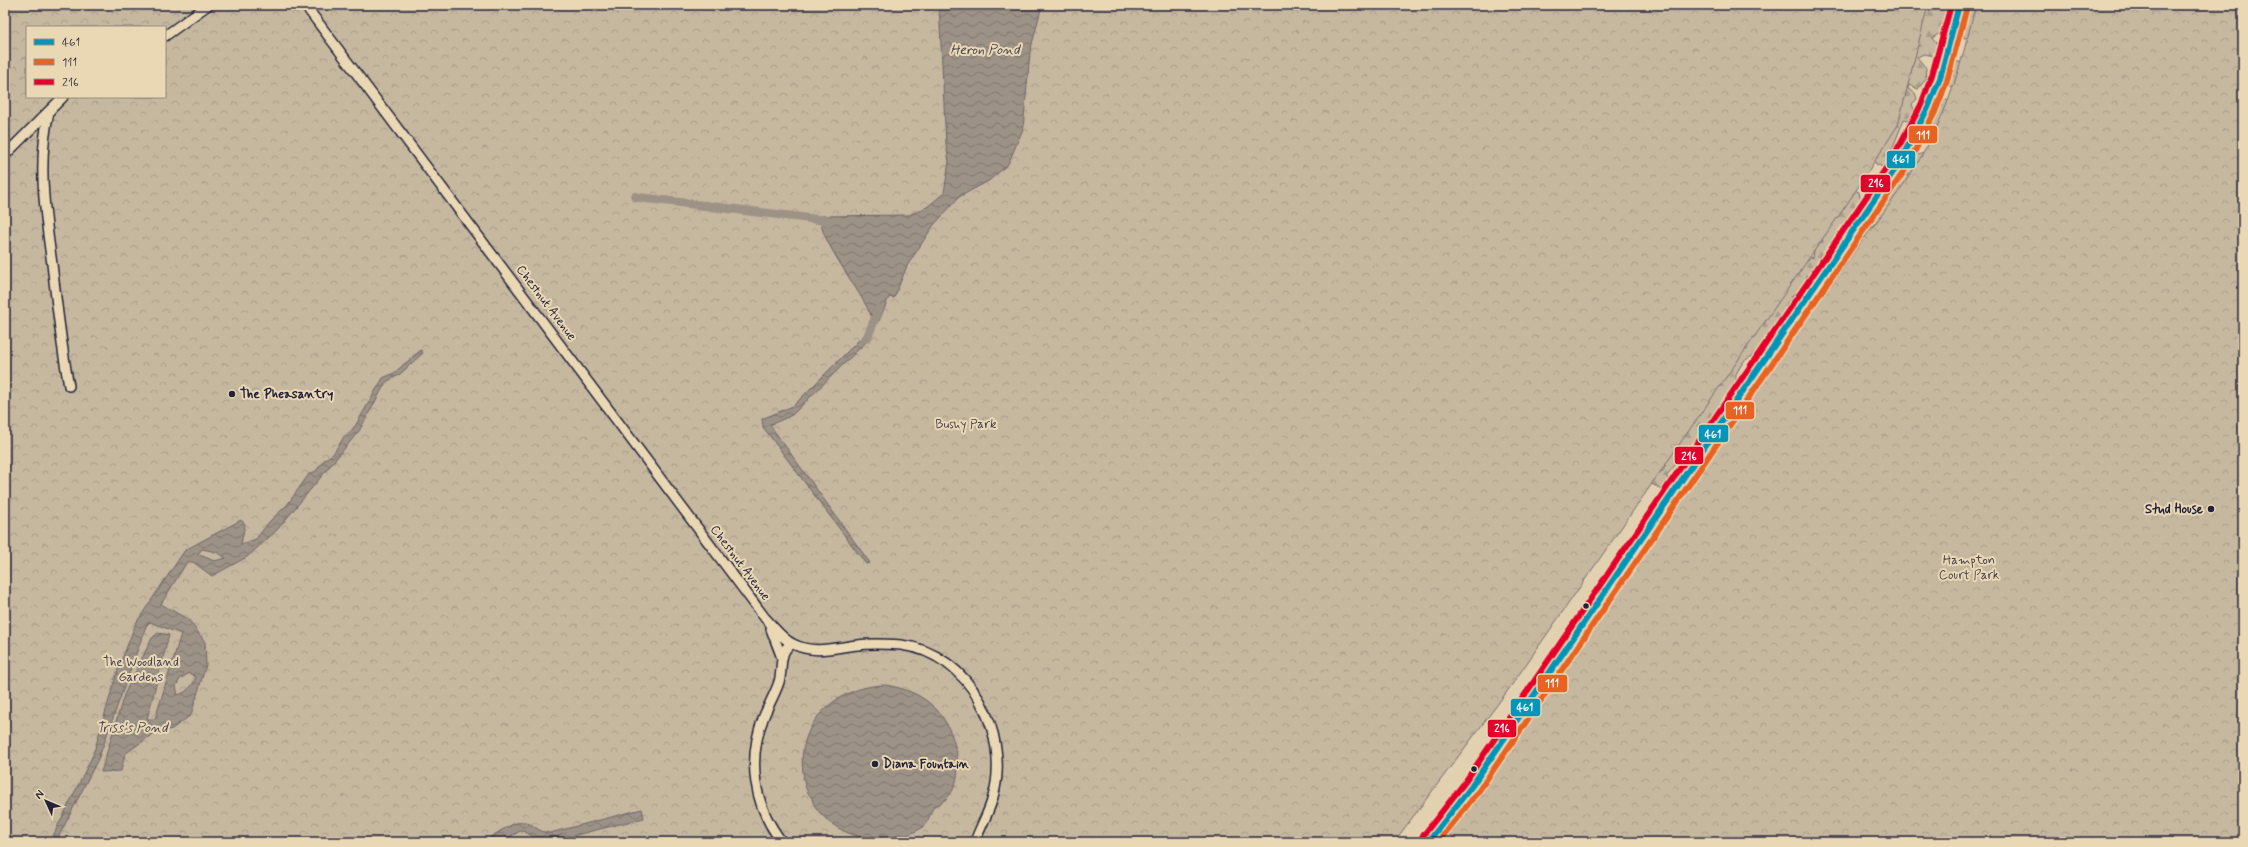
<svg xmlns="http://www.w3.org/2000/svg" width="2248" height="847" font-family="Mynerve,sans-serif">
<defs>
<pattern id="forest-firs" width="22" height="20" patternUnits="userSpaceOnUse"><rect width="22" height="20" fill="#c6b79f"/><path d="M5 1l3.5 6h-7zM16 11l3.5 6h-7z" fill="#aa9d8a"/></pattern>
<pattern id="park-crowns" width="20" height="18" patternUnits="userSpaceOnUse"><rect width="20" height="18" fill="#c6b79f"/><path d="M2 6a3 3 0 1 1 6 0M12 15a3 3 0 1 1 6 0" fill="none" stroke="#aa9d8a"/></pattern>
<pattern id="water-waves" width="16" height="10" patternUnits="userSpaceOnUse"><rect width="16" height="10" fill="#9d9286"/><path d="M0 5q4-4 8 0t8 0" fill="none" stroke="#80776f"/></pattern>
</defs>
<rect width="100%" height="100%" fill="#e2d1b0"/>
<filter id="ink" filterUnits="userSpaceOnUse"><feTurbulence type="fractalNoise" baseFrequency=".025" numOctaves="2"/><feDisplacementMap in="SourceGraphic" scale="8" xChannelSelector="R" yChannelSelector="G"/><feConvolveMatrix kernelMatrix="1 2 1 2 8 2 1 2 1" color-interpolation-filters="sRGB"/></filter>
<g filter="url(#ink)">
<g fill="url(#forest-firs)" stroke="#746c6d">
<polygon points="1936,5 1951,5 1945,30 1932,38 1939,47 1935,56 1924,54 1917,57 1926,68 1925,80 1918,89 1909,85 1908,89 1915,93 1917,99 1912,104 1914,110 1909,120 1904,119 1893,147 1883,167 1876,164 1872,155 1926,11"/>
<polygon points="1967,5 1987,5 1977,37 1964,38 1963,28"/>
<polygon points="1954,61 1975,66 1957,87 1950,86"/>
<polygon points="1938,95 1957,106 1933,143 1921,135 1935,109"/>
<polygon points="1929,152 1872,241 1870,228 1877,221 1872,211 1895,181 1902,179 1899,170 1908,157"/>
<polygon points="1850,188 1859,192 1861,203 1812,277 1806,275 1806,282 1791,297 1794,303 1769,338 1757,352 1743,362 1736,374 1736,382 1718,412 1667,475 1668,484 1664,490 1647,482 1651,475 1663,471 1669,456 1733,349 1747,350 1748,326 1802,253 1813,258 1815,246 1823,242 1821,235"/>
<polygon points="1812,301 1824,306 1686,505 1676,503 1693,469 1702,470 1705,464 1700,459 1710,443 1719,445 1724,438 1720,429 1734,407 1743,410 1745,407 1740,402 1745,394 1751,397 1756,389 1754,379 1770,356 1783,361 1789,354 1785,346 1792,338 1798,341 1800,321"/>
<polygon points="1635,561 1643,570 1588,634 1603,603"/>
<polygon points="1578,641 1592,647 1534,725 1525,717 1557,673 1565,674 1565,657"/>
</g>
<g fill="url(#park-crowns)" stroke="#746c6d" fill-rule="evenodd">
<path d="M5 5H1928L1898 125 1849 201 1506 693 1394 842H5ZM27 27H165V97H27Z"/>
<path d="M1976 5H2243V842H1460L1448 833 1859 245C1887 208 1916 171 1936 129 1955 90 1965 47 1976 5Z"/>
</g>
<g fill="url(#water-waves)" stroke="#6c6568" fill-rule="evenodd">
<path d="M939 5H1042L1030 52 1023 129 1008 164 990 180 959 197 933 226 907 266 894 298 889 297 879 321 872 318C863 293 818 239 820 216L909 215 927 207 944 193 949 162 946 144Z"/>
<polygon points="870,325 874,327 867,341 792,415 770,425 870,563 866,564 763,427 762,419 793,406 866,333"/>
<path d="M421 350 423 353 399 375 386 382 359 431 277 530 247 557 212 576 193 562H187L161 604 189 620 205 642 206 665 191 715 172 729 154 733 125 754 121 771 101 772 124 695 152 638 158 633 169 635 147 719H155L181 634 150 622 146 626 99 757 56 842H50L93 755 117 672 136 623 185 550 241 520 245 524 241 544 256 539 269 522 287 505 309 474 316 471 324 460 333 454 344 437 354 428 383 378 394 373ZM202 549 217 552 226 558 214 561 198 554ZM189 673 196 677C193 686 187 692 178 695L176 686 180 679Z"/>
<path d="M885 685C905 688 923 695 937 710 958 733 972 793 934 806 929 815 929 823 920 829 891 847 849 841 825 818 819 812 813 806 812 798 805 791 804 782 803 772 796 722 838 686 885 685Z"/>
<path d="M642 809 644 818 548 842H542L522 830 501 842H483C493 836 518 817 528 823 536 827 541 833 550 833Z"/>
</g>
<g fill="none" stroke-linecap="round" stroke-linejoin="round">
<g stroke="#9d9286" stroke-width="9">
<polyline points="635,197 830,221"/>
<polyline points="867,338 879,309"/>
</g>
<g stroke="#22223b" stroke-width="12">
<g id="minor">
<path d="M305 5 765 618C773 626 782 639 793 644 815 655 836 647 858 645 872 643 887 644 901 645 970 653 1011 734 993 797 989 813 980 827 975 842"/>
<polyline points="165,36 208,5"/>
<path d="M49 112C37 162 45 214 52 264 57 305 61 345 69 386"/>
<polyline points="5,155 63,97"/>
<polyline points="771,629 782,658"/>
<path d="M782 842C753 805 747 759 764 716 769 704 775 694 779 682 783 670 778 650 792 644"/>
</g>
</g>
<g stroke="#22223b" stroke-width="14">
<polyline id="major" points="1428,842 1471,787 1521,714 1898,165 1928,108 1940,78 1959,5"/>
</g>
<use href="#minor" stroke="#ead8b5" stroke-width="9"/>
<use href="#major" stroke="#ead8b5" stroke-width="11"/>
<g stroke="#ead8b5" stroke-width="9">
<polyline id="bus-1" points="1428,842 1471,787 1898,165 1928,108 1940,78 1959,5"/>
</g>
<g stroke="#ead8b5" stroke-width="9">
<polyline id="bus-2" points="1438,842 1478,792 1905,170 1935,112 1947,81 1967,7"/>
</g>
<g stroke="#ead8b5" stroke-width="9">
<polyline id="bus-3" points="1422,837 1465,782 1891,161 1921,105 1932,75 1951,5"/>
</g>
<use href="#bus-1" stroke="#0595b8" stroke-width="6"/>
<use href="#bus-2" stroke="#e86223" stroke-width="6"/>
<use href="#bus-3" stroke="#e4002b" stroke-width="6"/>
</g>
</g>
<g fill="#22223b" stroke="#ead8b5" stroke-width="1.5">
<circle cx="232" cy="394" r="4"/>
<circle cx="2211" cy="509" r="4"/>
<circle cx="1586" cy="606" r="3.5"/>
<circle cx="875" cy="764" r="4"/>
<circle cx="1474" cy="769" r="3.5"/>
</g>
<g text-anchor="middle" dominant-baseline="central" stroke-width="4" stroke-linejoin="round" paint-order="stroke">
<g font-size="13" fill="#22223b" stroke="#ead8b5">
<text transform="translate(546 303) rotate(53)">Chestnut Avenue</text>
<text transform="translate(740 563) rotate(53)">Chestnut Avenue</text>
</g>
<g font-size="13" font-weight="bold" fill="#22223b" stroke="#ead8b5" text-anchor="start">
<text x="240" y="394">The Pheasantry</text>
<text x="2203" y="509" text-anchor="end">Stud House</text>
<text x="883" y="764">Diana Fountain</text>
</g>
<g font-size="13" fill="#43404f" stroke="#ead8b5">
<text x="966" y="424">Bushy Park</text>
<text x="1969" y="560">Hampton<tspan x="1969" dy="15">Court Park</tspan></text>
<text x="141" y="662">The Woodland<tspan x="141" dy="15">Gardens</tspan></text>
</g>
<g font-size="14" font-style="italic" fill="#474452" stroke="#ead8b5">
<text x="985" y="50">Heron Pond</text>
<text x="132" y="728">Triss's Pond</text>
</g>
</g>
<g stroke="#ead8b5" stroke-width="1.5">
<rect x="1908" y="125" width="30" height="19" rx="4" fill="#e86223"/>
<rect x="1886" y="150" width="30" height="19" rx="4" fill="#0595b8"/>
<rect x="1860" y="174" width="31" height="19" rx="4" fill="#e4002b"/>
<rect x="1725" y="401" width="30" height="19" rx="4" fill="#e86223"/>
<rect x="1698" y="424" width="31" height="19" rx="4" fill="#0595b8"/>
<rect x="1674" y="446" width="30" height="19" rx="4" fill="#e4002b"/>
<rect x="1537" y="674" width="31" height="19" rx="4" fill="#e86223"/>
<rect x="1510" y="698" width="31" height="19" rx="4" fill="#0595b8"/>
<rect x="1487" y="719" width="30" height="19" rx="4" fill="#e4002b"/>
</g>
<g font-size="11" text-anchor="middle" font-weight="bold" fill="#fff">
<text x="1923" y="139">111</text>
<text x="1901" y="163">461</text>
<text x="1876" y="187">216</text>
<text x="1740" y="414">111</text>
<text x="1713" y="438">461</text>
<text x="1689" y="460">216</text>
<text x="1552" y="687">111</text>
<text x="1525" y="711">461</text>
<text x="1502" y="732">216</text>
</g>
<rect width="2248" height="847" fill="none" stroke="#ead8b5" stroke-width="20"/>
<rect x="10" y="10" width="2228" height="827" fill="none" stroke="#22223b" stroke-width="1.5" filter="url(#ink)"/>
<rect x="26" y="26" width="140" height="72" fill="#ead8b5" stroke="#9a8f84"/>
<rect x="34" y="39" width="20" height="6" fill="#0595b8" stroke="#9a8f84"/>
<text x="62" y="46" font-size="12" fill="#22223b">461</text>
<rect x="34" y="59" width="20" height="6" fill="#e86223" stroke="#9a8f84"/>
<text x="62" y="66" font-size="12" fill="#22223b">111</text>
<rect x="34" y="79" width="20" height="6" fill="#e4002b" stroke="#9a8f84"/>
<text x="62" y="86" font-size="12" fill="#22223b">216</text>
<g transform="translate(46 801) rotate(314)" stroke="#ead8b5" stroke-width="3" paint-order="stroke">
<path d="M0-3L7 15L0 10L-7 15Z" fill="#22223b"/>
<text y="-6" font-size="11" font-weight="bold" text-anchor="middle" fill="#22223b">N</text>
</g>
</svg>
